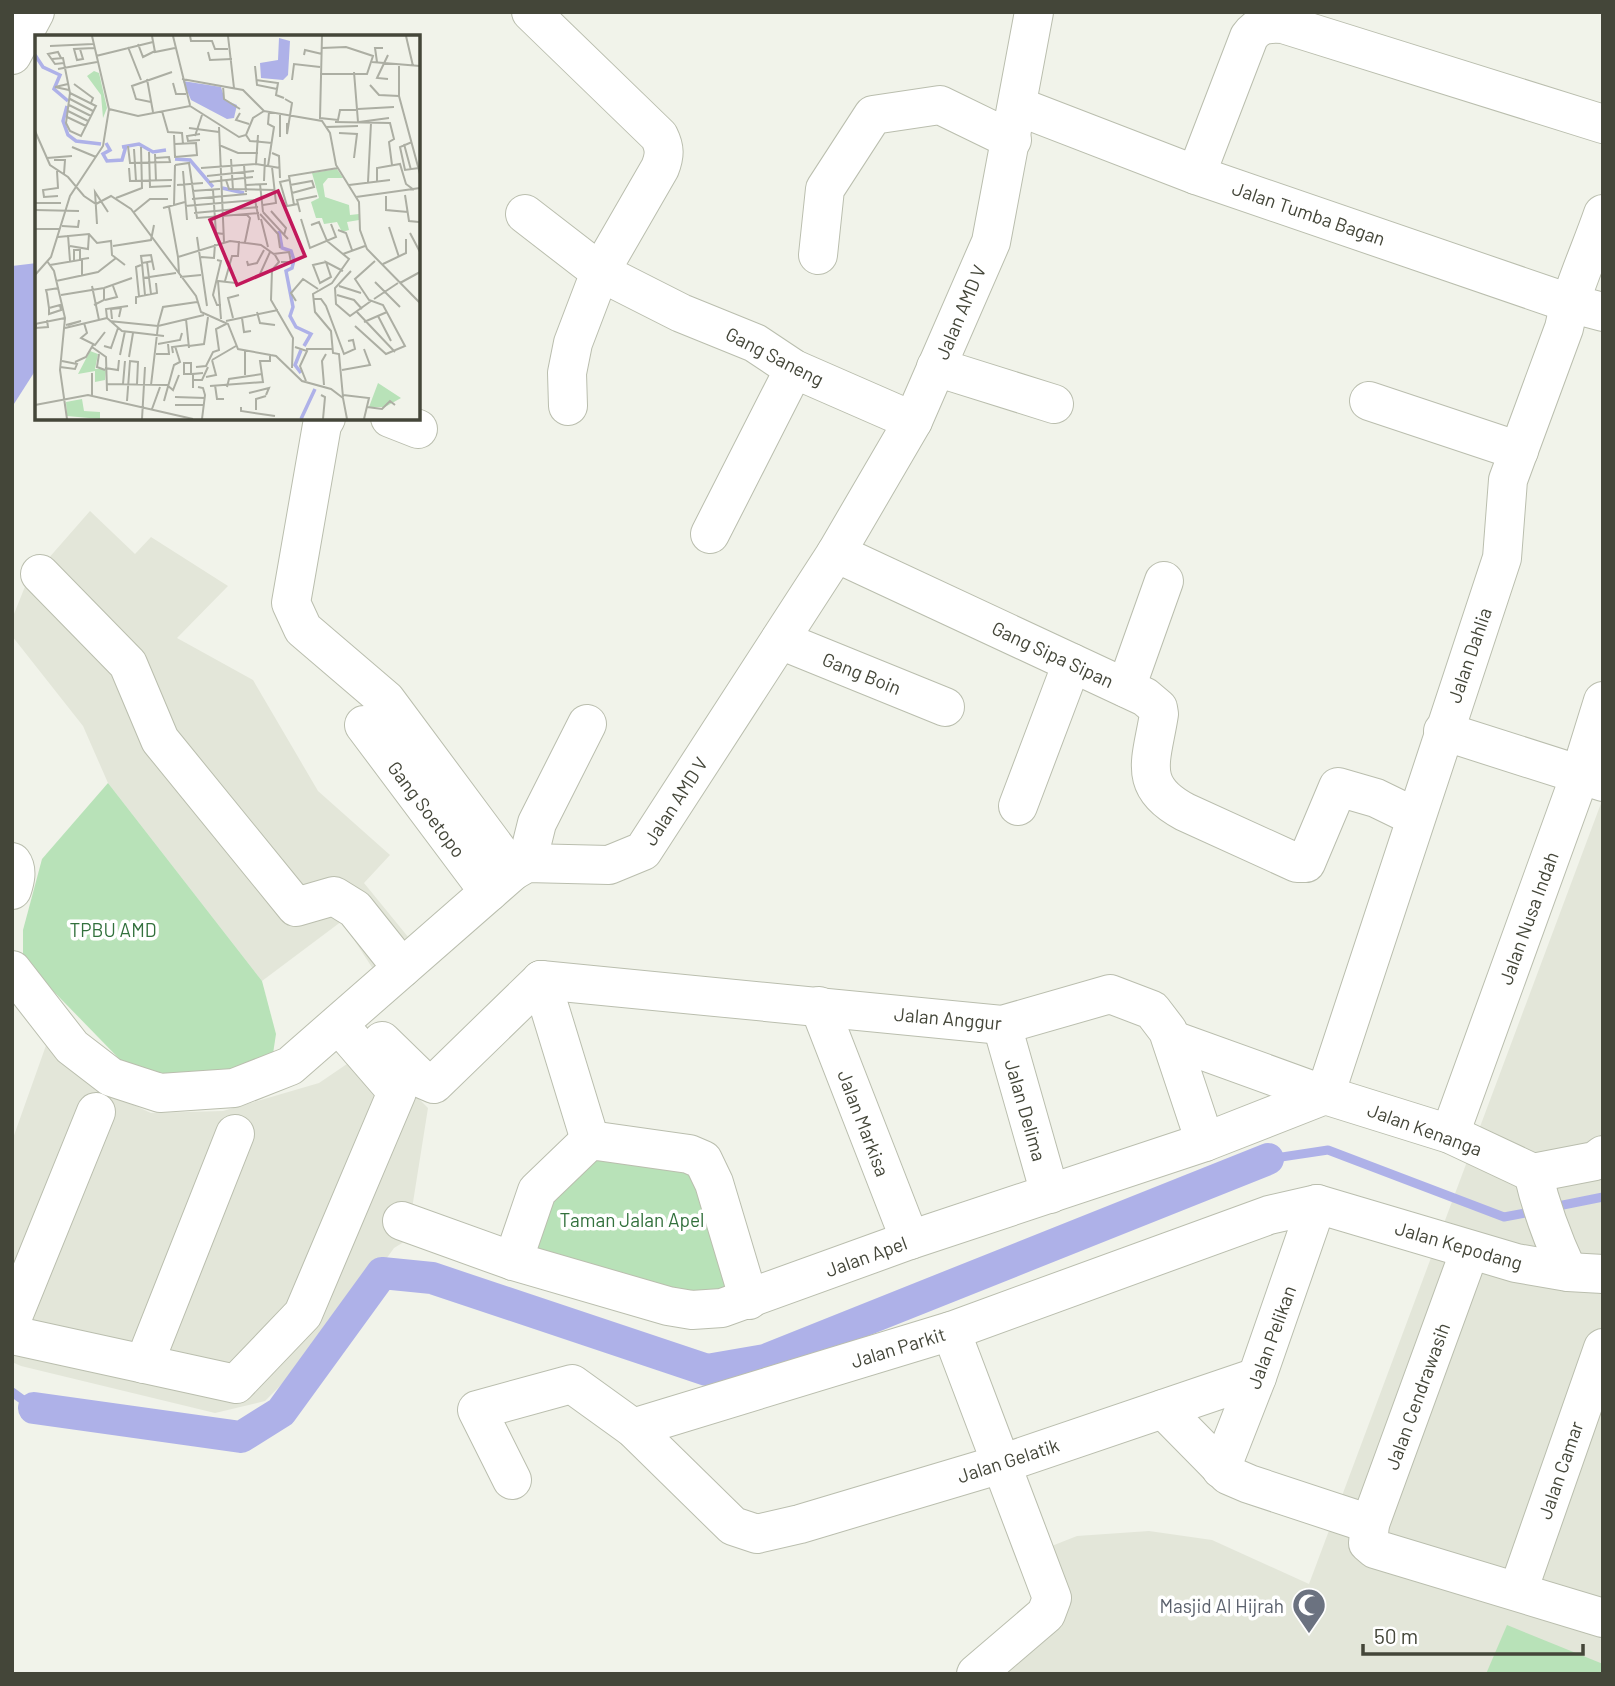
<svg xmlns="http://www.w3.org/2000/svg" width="1615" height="1686" font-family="Barlow,sans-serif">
<rect width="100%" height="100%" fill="#f1f3ea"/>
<g fill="#e3e6d9">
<polygon points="90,511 135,554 151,537 228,586 177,638 253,680 318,791 390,855 364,883 422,954 384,986 342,921 262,981 108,783 83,726 12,636 12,619 26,584"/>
<polygon points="1603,798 1603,1674 982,1674 1057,1609 1034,1553 1077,1536 1149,1531 1212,1540 1309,1584"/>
<polygon points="49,1037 99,1089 151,1113 223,1111 319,1083 369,1049 428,1108 407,1240 394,1248 333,1333 265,1401 215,1413 21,1366 12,1362 12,1141"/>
</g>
<g fill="#b8e2b8">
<polygon points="108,783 262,981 276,1034 271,1067 136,1076 23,960 23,930 42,859"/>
<polygon points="590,1140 689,1154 749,1300 642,1296 513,1261"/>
<polygon points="1507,1625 1603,1664 1603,1674 1486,1674"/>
</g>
<polygon fill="#aeb1e8" points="37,263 37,368 12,407 12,266"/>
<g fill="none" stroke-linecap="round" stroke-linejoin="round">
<g stroke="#aeb1e8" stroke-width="9">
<polyline points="1268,1159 1328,1150 1504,1217 1536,1211"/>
<polyline points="1553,1207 1603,1197"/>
<polyline points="12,1392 34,1408"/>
</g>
<polyline stroke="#aeb1e8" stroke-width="32" points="34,1408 241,1437 281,1412 382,1273 432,1278 707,1370 765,1360 1268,1159"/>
<g stroke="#babeae" stroke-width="40">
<g id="minor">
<path d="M531 12 659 136C665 148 665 155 660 168L600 272 681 313 755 343 794 369 913 421"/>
<polyline points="12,55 35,12"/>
<polyline points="1017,106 1196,175 1569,303 1603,312"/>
<path d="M1196 175 1249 37C1258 24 1268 23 1283 24L1603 124"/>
<polyline points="525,214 600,272 573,343 567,373 568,406"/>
<polyline points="818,255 825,189 873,115 940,105 1012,140"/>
<polyline points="936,367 1054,404"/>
<polyline points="1369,401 1519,451"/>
<polyline points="326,418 322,425 291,603 303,629 386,700 513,871"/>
<polyline points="390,418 418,429"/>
<polyline points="710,534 794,369"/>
<path d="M836 553 1145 697 1158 708 1159 714C1152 760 1136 786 1185 812L1297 863H1306L1338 787 1376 798 1415 817"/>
<polyline points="40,574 128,664 160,740 296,907 334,896 355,909 402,968"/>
<polyline points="780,640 945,707"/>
<polyline points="1126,688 1164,581"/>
<polyline points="364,725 489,892"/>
<polyline points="1443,731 1603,782"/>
<polyline points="1018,806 1072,663"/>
<path d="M12 862C18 870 15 881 12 890"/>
<polyline points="527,863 537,823 587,724"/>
<polyline points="12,970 72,1047 111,1077 160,1093 234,1088 290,1066 513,871 527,863 609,865 643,851 836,553 913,421 991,242 1034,12"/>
<polyline points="541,980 1002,1025 1110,994 1152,1010 1168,1031 1205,1142"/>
<polyline points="541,980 590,1140"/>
<polyline points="819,1006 910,1240"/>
<polyline points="1002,1025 1050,1194"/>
<polyline points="1173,1040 1325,1095 1450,1134 1533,1173 1595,1161 1603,1155"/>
<polyline points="382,1041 420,1078 434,1084 541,980"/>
<path d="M1325 1095 1502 558 1508 480 1564 328C1572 289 1590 252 1603 214"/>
<polyline points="1450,1134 1580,775 1603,701"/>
<path d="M1533 1173C1541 1208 1553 1240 1568 1272"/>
<polyline points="402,1221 513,1261 668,1306 692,1310 722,1308 910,1240 1205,1142 1325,1095"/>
<polyline points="1470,1250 1370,1524 1368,1543 1375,1549 1603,1618"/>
<polyline points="513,1261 537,1191 590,1140 689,1154 703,1160 714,1183 749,1300"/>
<polyline points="12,1319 96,1112"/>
<polyline points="951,1331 1052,1598 1046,1614 976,1674"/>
<polyline points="12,1335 236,1384 303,1314 397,1092 339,1025"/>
<polyline points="144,1364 235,1134"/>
<polyline points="1163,1409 1228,1475 1249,1484 1370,1524"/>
<polyline points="633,1428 951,1331 1269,1215 1317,1204 1516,1263 1568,1272 1603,1274"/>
<polyline points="1221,1469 1257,1377 1317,1204"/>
<polyline points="512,1480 477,1410 572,1384 633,1428 733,1526 757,1534 800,1524 1001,1464 1257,1377"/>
<polyline points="1518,1591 1603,1348"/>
</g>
</g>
<use href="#minor" stroke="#fff" stroke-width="38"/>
</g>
<defs>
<g id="mosque-pin" transform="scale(1.75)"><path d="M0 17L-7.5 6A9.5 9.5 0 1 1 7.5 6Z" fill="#6b7280" stroke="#fff"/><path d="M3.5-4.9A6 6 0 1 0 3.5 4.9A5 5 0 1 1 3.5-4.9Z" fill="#fff"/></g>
</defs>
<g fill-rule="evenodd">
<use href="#mosque-pin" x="1309" y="1605"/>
</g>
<g text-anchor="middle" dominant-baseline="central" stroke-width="7" stroke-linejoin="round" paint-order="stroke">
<g font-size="19" fill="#444639" stroke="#fff">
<text transform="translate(1309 213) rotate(19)">Jalan Tumba Bagan</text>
<text transform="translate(960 312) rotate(-67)">Jalan AMD V</text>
<text transform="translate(775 356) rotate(27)">Gang Saneng</text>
<text transform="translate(1053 654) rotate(25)">Gang Sipa Sipan</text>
<text transform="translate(1469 655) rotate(-71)">Jalan Dahlia</text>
<text transform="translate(862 673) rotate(22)">Gang Boin</text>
<text transform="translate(675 801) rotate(-57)">Jalan AMD V</text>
<text transform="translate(427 809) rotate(53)">Gang Soetopo</text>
<text transform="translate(1528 918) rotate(-70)">Jalan Nusa Indah</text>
<text transform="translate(948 1018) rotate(5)">Jalan Anggur</text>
<text transform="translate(1026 1110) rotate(74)">Jalan Delima</text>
<text transform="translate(864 1123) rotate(69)">Jalan Markisa</text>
<text transform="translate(1425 1129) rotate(20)">Jalan Kenanga</text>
<text transform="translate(1459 1245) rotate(16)">Jalan Kepodang</text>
<text transform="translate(866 1256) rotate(-20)">Jalan Apel</text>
<text transform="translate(1271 1337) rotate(-70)">Jalan Pelikan</text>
<text transform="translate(898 1347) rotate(-17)">Jalan Parkit</text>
<text transform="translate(1417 1396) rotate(-70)">Jalan Cendrawasih</text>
<text transform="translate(1008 1460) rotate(-18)">Jalan Gelatik</text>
<text transform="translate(1560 1470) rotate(-71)">Jalan Camar</text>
</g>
<g font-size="19" fill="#33713d" stroke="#fff">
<text x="113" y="929">TPBU AMD</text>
<text x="632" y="1219">Taman Jalan Apel</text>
</g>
<g font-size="19" fill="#5b616d" stroke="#fff" text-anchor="end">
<text x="1284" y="1605">Masjid Al Hijrah</text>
</g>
</g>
<g transform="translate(35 35)">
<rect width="385" height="385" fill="#f1f3ea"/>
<path d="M59 36 64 38 72 73 68 83 66 60 52 41ZM302 134 308 143H293L288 149 290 162 314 170 315 180 324 179V185L312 187 314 195 307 197 302 187 289 189 287 183H281L276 167 284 163 277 138ZM55 316 63 319 60 334H71L70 345 60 347V336L43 339ZM343 348 366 363 350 372H334ZM47 364 49 376 65 377V384L32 381 31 367Z" fill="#b8e2b8"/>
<path d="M244 3 255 6 253 40 248 45 226 43 225 28 243 25ZM148 46 186 52 190 65 202 70 199 83 192 84 156 65Z" fill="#aeb1e8"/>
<path fill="none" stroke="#aeb1e8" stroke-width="3.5" d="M0 20 8 32 25 40 19 54 33 66M32 71 28 86 33 100 41 106 66 109M71 108 75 115 68 119 72 126 87 125 91 111M87 112 104 109 118 117 131 115M140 124 155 125 178 152M187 153 209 158M244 196 247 213 256 216 259 225M259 225 257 233 251 236 258 272 255 281 261 292 276 299 269 311M266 338 260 330 266 315M266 384 280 354"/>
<path fill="none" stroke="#acaea3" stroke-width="2" d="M57 1 74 74M117 1 120 17 140 13M138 1 155 70M155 1 156 6H177L180 14H193M193 1 199 53M287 1 285 83 303 85 305 75H321M371 1 378 31M103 9 108 22 120 16M15 11 58 9M93 12 106 45M45 14 48 24 42 25 39 14 59 13M173 17 175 25 197 24M269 20 270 15 287 19M61 21 118 7M26 23 23 17 13 19 20 29 29 28M17 24 28 23 35 58 31 88 35 96 46 101 61 71 35 58M337 27 385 31M342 27 340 13H348M220 31 222 50 242 54M364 31V61L385 139M23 34 62 27M319 37 323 87M285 39H332L338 21 311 12 287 13M112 44 118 77M147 44 208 55 229 76M353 44 342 43 353 20M221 45 243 48 241 60 249 63M257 45 259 29 285 32M138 48 141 59H151M33 49 20 52 34 55M39 49 58 63 56 68M335 50 344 60 364 61M188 51 189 64 205 74M35 64 58 76M250 64 257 68 252 99V88M116 67 101 64 97 51 137 37M34 70 56 81M323 74 359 72M33 76 53 86M127 76 133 97 147 98 148 109M205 78 201 85 214 89M32 82 51 91M300 87 355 88 359 104 354 107 357 130M324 87 354 83M184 92 189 207M291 92 323 91M154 93 184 97M0 96 15 130 33 142 49 161 61 169 76 161 96 174 161 261 166 277 193 289 203 314 241 321 267 346 296 354 308 363 312 384M304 98 322 99 319 123M165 99 152 101 153 106 165 105M139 100 140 122 162 120 161 108 140 109M211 100 215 106 237 108M160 101 167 80M245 102V79M377 107 365 112 370 135 384 133M369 109 376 135M184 110 203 118H223M93 111 95 128 135 127 134 122 120 123M37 112 61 122M99 114 101 146M114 117 115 152 136 151M237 118 244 121 245 143M120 119 121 146M12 123 37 121M196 124 198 155M19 125H30L29 139M221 129 223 100M140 130 154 128 162 183 224 178M209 130 211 157M233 131 239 92 233 89 234 77M94 133 95 146 137 145M166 133 221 129 245 133M22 136 23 153 8 155 9 162 23 161M148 136 152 185M172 141 219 136M191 145 194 154 240 155M254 145 245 147 252 171 263 169M229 146 230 123M342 146V133L365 129 371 149 379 155M174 147 218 142M333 147 336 88M225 149 228 177M142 150 168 148M211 150 232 149M255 150 277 146 279 152 257 158M314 150 355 145M178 155 181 198 189 199M157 156 185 154M370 160 374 186 384 187M351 161V175L373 177M321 162 385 153M81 163 107 153 106 112M157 164 212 159M0 168H26M139 170 140 130M228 170 241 168 237 132M259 170 254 141 303 133M150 171 220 165 224 185M134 172 143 222M128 173 150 167M0 175 44 176M236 176 251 193 249 200M99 177 115 164H133M228 177 253 204M265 177 262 165 282 161M159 178 223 172M225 179 243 199 245 213M226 184 233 212M266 184 275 213 301 202 296 189M62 189 60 157 73 177M276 190 284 187 292 206 314 224 297 248 278 259 280 277 296 296 298 318 304 319 308 362M27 191 43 192 44 185M354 192 364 222M0 194H24M303 195 311 198 317 215M375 198 385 217M33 200 35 226M23 202 54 199 62 208 76 206 77 220 90 230M162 202 172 271M210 207 215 183 211 179M35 211 53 214 54 199M78 211 116 205 119 190M238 219 254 217 256 227H246M308 219 330 211M166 222 179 223 180 209M182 225 186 226 178 260 182 270H186M12 226 19 236 30 283 25 335 32 384M212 226 213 230 222 228 229 215M112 227 116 259M291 227 278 230 285 248 296 242 291 227 308 236M107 228 106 221 116 220 119 235M348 229 371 218V204M15 230 45 225V215H39V225M316 236 300 253 301 269 315 281 336 266M144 238 143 222 195 206 226 210 240 220 244 227 237 235 236 265 258 303 257 333M225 239 235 217M0 240 16 222 35 161 68 111 74 74 103 81 155 71 204 102 211 100 218 83 229 76 287 86 295 98 301 130 324 167 325 195 332 214 385 268M47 241V224L54 223M145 242 166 240M108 243 141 238M21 246 63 237 81 223M190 246 197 221H203L204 206M340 247 365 272M365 248 385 237M57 251 64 285M304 251 326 258M26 260 69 253 97 243M110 260 107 228 118 226M302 260 319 265 327 274M104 261 101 232 106 230M279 264H286L291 271 309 319 320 314 318 305 313 306M339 264 363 248M70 265 82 262 78 251M261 266 256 258 268 244 283 254M101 269V262L122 258 121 248M59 270 69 265V253M14 273 25 270 26 275 14 279V273L12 259 11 255 24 253M222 277 225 288 240 290M322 277 360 317M343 281 356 306M72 283 87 296 129 301M72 283 71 274 93 271M198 283 193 263 204 260M207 283 209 297 216 296M77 284 76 274 86 273 84 282M151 284 154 313M186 284 183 246 200 248V244M74 286 123 291 169 280M191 286 243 275M329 287 352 277M49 288 52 298 46 303 60 310 70 297M0 289 30 283M1 289V293L13 292 12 285M31 290 46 286 33 290M123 290 128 272 162 267M320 291 351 319 370 311 348 270 334 265 320 244 340 226M30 293 72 283M123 309 145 305 147 298M69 311 76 313 83 293M154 311 169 309 173 282M57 312 71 322 72 356M260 312 272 316 265 331 271 346M271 314H298M210 316V340M138 318 137 312 153 310M64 319 62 332 70 335M121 319H134L133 309M85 320 90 296M94 322 98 298M177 325 201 311M40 327 51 322 58 310M25 332 40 334 42 329 27 326M161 332 171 331 178 317 184 315 181 294 191 289M70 333 83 335 84 325M307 335 335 330 329 314M57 338V361M156 339V328H149V339H158M171 342 181 340 177 325M158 345H167L173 332M72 349 132 350 138 355 144 340M88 349 90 326M116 350 123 291M180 350 182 364H189M289 350 287 326 291 319M175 351 228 347 225 326H235V319M163 352 168 353 170 360 167 384M192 352 194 344 227 339M158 353V339L168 338M214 358 234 353 231 360M286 360 290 362 288 384M308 360 334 363 329 384M140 362 170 363M92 366 95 326 103 327 102 349M129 366 139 330 145 327 140 311M0 370 53 360 158 384M140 370H169M206 372V376L240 381M332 372 347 374 355 366 360 370M117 374 125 352M221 375V364L231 361M107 384 110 332"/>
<path fill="#c2185b" fill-opacity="0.15" stroke="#c2185b" stroke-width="3.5" d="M243 156 270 221 202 250 175 185Z"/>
<rect width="385" height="385" fill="none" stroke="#444639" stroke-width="3.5"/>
</g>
<rect width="1615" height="1686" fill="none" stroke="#444639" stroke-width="28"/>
<path d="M1363 1644v10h220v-10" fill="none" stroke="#444639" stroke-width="3.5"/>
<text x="1374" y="1644" font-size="21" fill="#444639" stroke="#ffffff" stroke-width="5" paint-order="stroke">50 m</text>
</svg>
